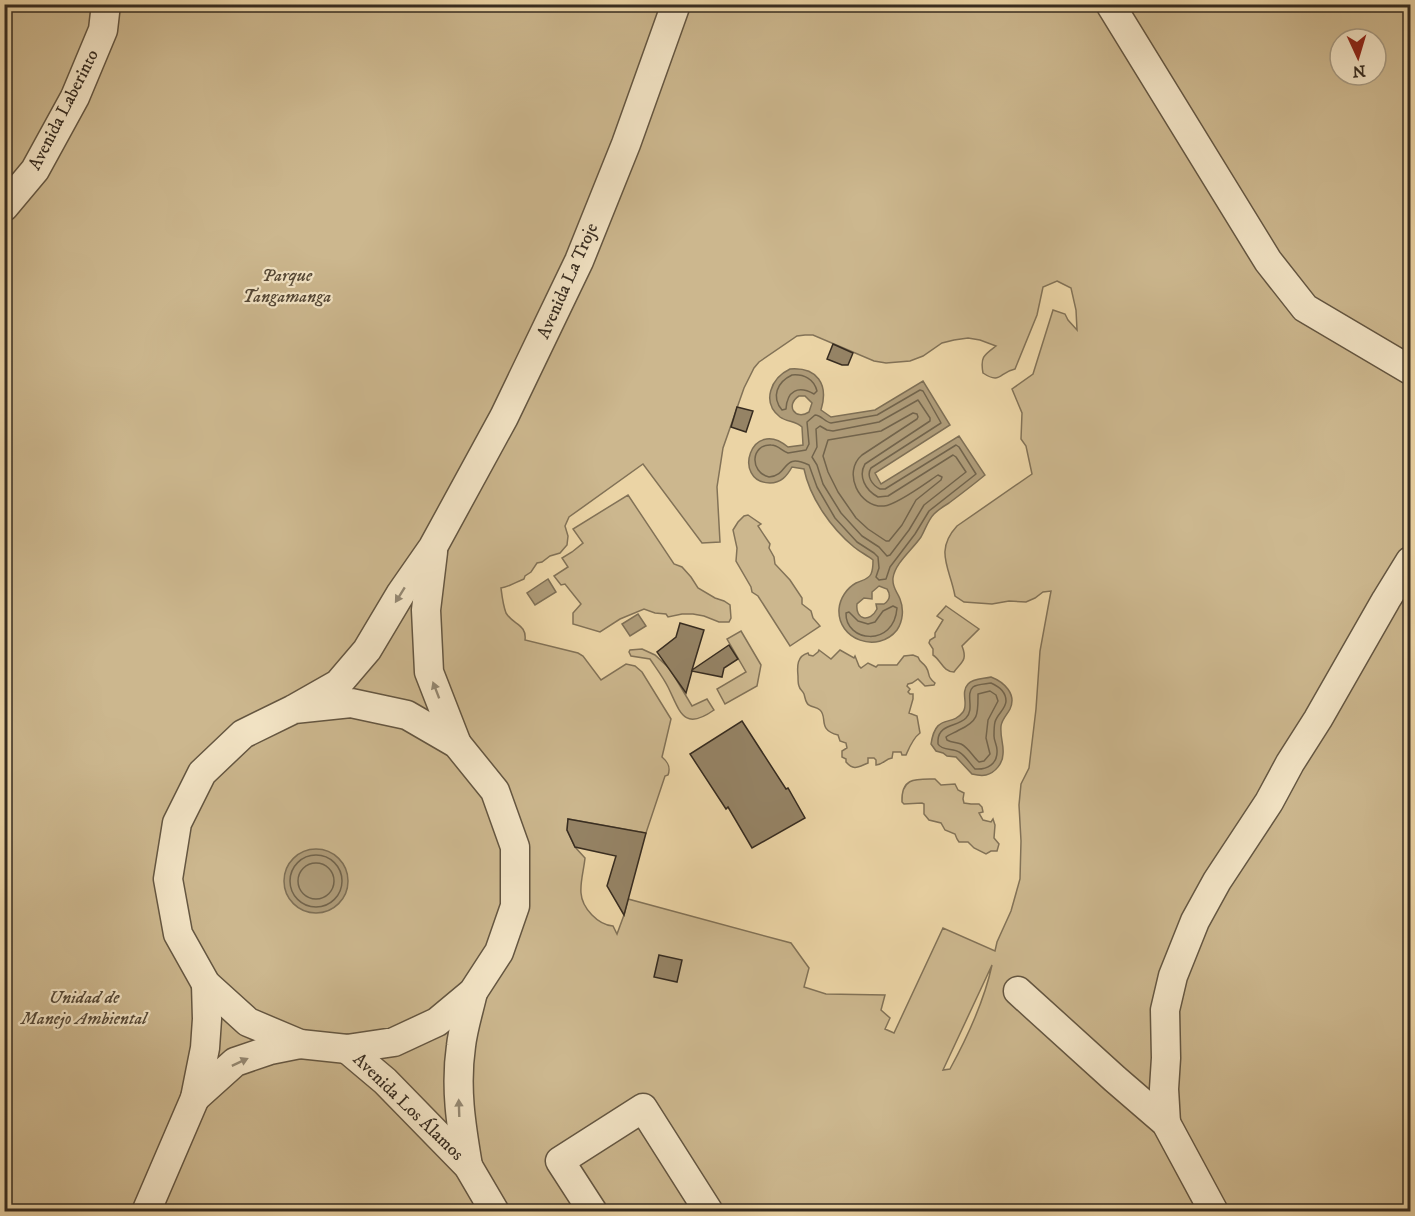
<svg xmlns="http://www.w3.org/2000/svg" width="1415" height="1216" font-family="'IM FELL DW Pica',serif">
<rect width="100%" height="100%" fill="#ebd4a5"/>
<filter id="stains"><feTurbulence type="fractalNoise" baseFrequency=".00333" numOctaves="4"/><feColorMatrix values="0 0 0 0 .2 0 0 0 0 .09 0 0 0 0 .02 0 0 0 .5 -.17"/></filter>
<radialGradient id="worn" r=".72"><stop offset=".6" stop-color="#630" stop-opacity="0"/><stop offset="1" stop-color="#630" stop-opacity=".3"/></radialGradient>
<g fill="#ccb78e" stroke="#827257" stroke-width="1.5" fill-rule="evenodd">
<path d="M5 5H1410V1211H5ZM1340 39H1376V75H1340ZM1057 281 1071 288 1076 310 1077 330 1068 320 1065 314 1053 310 1033 374 1012 389 1022 413 1021 439 1026 446 1032 474 957 526C934 551 950 568 955 596L964 602 992 604 1009 601 1026 602 1035 598 1043 592 1051 591 1040 651 1036 709 1029 768 1021 784 1019 805 1021 841 1020 879 1011 911 997 942 995 951 943 928 894 1033 885 1029 890 1018 881 1010 885 995 826 994 804 987 809 968 791 943 628 899 624 915 617 934 613 926C598 925 582 908 581 893 580 882 584 869 585 858L575 847 567 830 568 819 646 833 665 776 668 775C671 767 668 762 662 757L671 719 642 672 635 666 626 664 601 680 583 656 578 653 525 640C527 624 513 625 506 613 503 605 502 596 501 588 509 587 516 582 524 579L525 576 531 572 537 563 542 562 550 556 560 553 567 545 568 536 565 526 569 517 643 464 702 543 720 542 717 487 723 448 744 388 754 368 759 362 797 336 805 335H813L874 361 886 363 910 361 923 356 942 343 954 340 968 338 980 340 996 346C984 355 980 357 983 373 1001 385 999 372 1015 369L1037 315 1043 287ZM992 965C984 1002 968 1036 950 1069L943 1070Z"/>
<polygon points="628,495 674,564 682,567 691,577 698,588 715,598 724,601 730,605 731,618 729,622 719,622 704,616 693,614 682,614 668,617 666,614 655,613 644,609 620,619 600,632 573,624 573,613 581,604 565,584 561,585 554,576 568,567 562,558 572,552 583,543 573,529"/>
<polygon points="748,515 761,524 758,526 770,544 769,548 774,557 775,564 790,580 802,598 802,604 811,611 813,618 820,626 790,646 758,596 752,592 751,587 736,561 737,548 733,530 738,522 744,516"/>
<path d="M946 606 979 629 962 646C968 661 961 662 954 672 943 672 941 660 933 655V649L929 643 930 640 935 637V633L943 620 937 616Z"/>
<polygon points="741,631 761,665 757,686 725,704 717,689 746,672 727,639"/>
<path d="M642 649 655 655 670 669 692 706 707 699 714 710C683 732 680 711 668 687 663 677 656 668 650 659L631 656 629 652 630 650Z"/>
<path d="M819 650 831 659 840 650 854 658 855 656 859 666 861 668 868 663 876 667 878 665H897L904 656 913 655 918 657C920 663 923 662 926 667 931 675 926 676 935 683L934 685 925 686 918 679 912 683 908 684 907 686 910 689 908 692 910 694H913V699L909 713 917 716 920 733C913 738 909 748 906 755H902L901 752H893L892 758C885 759 884 764 876 765V760L874 758H868V763C858 767 854 771 846 762V759L842 757V751L847 748 846 743 840 741 838 735C817 730 828 717 820 710 816 706 810 708 807 703 805 700 805 697 804 694 802 690 800 690 799 686 798 684 798 678 798 676 797 666 797 656 808 653L809 655 813 656 818 652Z"/>
<path d="M935 779 941 785 955 784 958 790 964 793 963 799 964 803 971 804H979L982 807 983 812 979 813 983 820 991 822 993 819 995 825 994 838 999 844 997 851H991L986 854 974 848 968 842H959L957 839 955 834 945 830 941 823 929 820 924 814V804L922 803 904 804 902 802C901 777 916 779 935 779Z"/>
</g>
<g fill="#ae9b78" stroke="#7e6f55" stroke-width="1.5" fill-rule="evenodd">
<path d="M790 369C817 367 829 384 821 410L831 417 875 410 923 381 950 425 875 473 881 484 959 436 985 475C973 485 961 494 949 503 944 506 938 510 934 514 928 520 925 530 921 537 912 550 895 563 893 578 892 588 897 591 900 599 904 609 903 621 897 630 878 654 837 640 839 609 840 598 847 588 856 583 862 580 868 580 871 574 873 570 873 565 873 560 867 555 860 552 854 547 831 528 810 498 804 469L792 467C787 476 781 483 770 483 731 482 751 416 788 447L803 445 802 427C796 421 787 422 780 417 761 402 771 378 790 369ZM799 396H805L812 403 809 412C795 421 785 405 799 396ZM879 586 887 589C891 595 890 600 884 604H876L877 609C870 623 855 620 857 604L864 598 872 599V592Z"/>
<polygon points="548,579 556,592 535,605 527,593"/>
<polygon points="638,614 646,626 630,636 622,624"/>
<path d="M991 677C1004 682 1017 694 1010 709 1007 715 1002 719 1001 726 1000 738 1004 744 1003 754 1003 763 995 773 986 775 982 776 976 775 972 774L956 757 947 756 943 753 936 751 931 744C936 712 951 728 963 712 969 704 960 693 968 684 973 678 984 679 991 677Z"/>
<circle cx="316" cy="881" r="32"/>
</g>
<g fill="none" stroke-linecap="round" stroke-linejoin="round">
<g stroke="#72644c" stroke-width="1.5">
<path d="M792 375C804 374 814 379 817 391L814 394C798 385 787 391 786 409L782 410C771 397 777 382 792 375Z"/>
<path d="M920 390 923 391 940 421 941 423 871 468C866 476 872 485 880 489H885L956 445 959 447 976 474 929 511 915 534 890 567 886 579 879 580 876 577 879 568 878 557 874 553 857 542 835 518 817 487 809 465C781 452 790 475 769 477 749 472 751 444 771 445 778 445 782 451 788 453L806 450 809 444 807 422 815 415C821 415 825 422 831 423L877 415Z"/>
<path d="M918 400 930 418V421L865 464C858 476 865 490 878 497L888 496 953 455 956 457 966 472 924 505 909 530 890 555 887 556 879 547 862 536 841 513 823 484 817 465 812 457 817 447 816 429 820 426 827 430 833 431 879 422Z"/>
<path d="M913 413 917 414 918 417 917 419 862 455C842 472 859 508 884 506 897 505 926 483 938 475L942 477 941 480 916 500 902 525 889 541H886L868 529 856 518 838 492 828 472 823 456 828 440 881 431Z"/>
<path d="M893 606 897 608C894 648 845 642 846 613L849 612 858 621 868 624 875 622 883 611Z"/>
<path d="M991 683C998 686 1006 692 1006 701 1006 709 997 714 995 722 994 726 994 732 994 736 994 741 997 745 997 750 998 764 987 770 975 769 970 764 966 756 959 752 954 748 942 751 938 744 938 743 938 741 938 740 939 724 957 727 966 718 975 709 965 694 973 687 977 684 986 684 991 683Z"/>
<path d="M990 691 996 695 998 701 988 720 986 738 990 754 984 761 979 762C973 757 969 748 961 744 956 742 952 743 947 740L946 737C950 734 954 733 959 730 979 721 978 714 978 694Z"/>
<circle cx="316" cy="881" r="26"/>
<circle cx="316" cy="881" r="18"/>
</g>
</g>
<g fill="#958365" stroke="#372c20" stroke-width="1.5">
<polygon points="833,344 853,353 848,365 842,365 827,359"/>
<polygon points="737,407 753,411 746,432 731,427"/>
<polygon points="680,623 704,630 692,670 729,645 738,659 724,668 722,677 692,671 686,693 657,652 676,637"/>
<polygon points="742,721 786,789 788,788 805,818 752,848 728,807 726,809 690,754"/>
<polygon points="568,819 646,833 624,915 607,886 616,856 575,847 567,830"/>
<polygon points="659,955 682,960 677,982 654,977"/>
</g>
<g fill="none" stroke-linecap="round" stroke-linejoin="round">
<g stroke="#645641" stroke-width="31">
<g id="minor">
<polyline points="1110,4 1268,261 1305,308 1410,370"/>
<polyline points="4,207 35,170 75,97 103,30 106,4"/>
<polyline points="433,552 426,610 429,672 457,744"/>
<polyline points="294,709 351,703 407,715 457,744 495,791 515,847 515,906 499,952 473,992 437,1022 394,1042 347,1049 300,1044 248,1022 206,984 178,934 168,879 177,823 202,773 243,734 294,709 338,684 367,650 401,593 433,547 504,417 579,261 626,144 676,4"/>
<polyline points="1018,991 1115,1079 1166,1123 1214,1212"/>
<polyline points="347,1049 385,1081 468,1166 495,1212"/>
<polyline points="195,1098 235,1062 270,1050 300,1044"/>
<polyline points="1166,1123 1164,1089 1166,1058 1165,1010 1173,976 1195,921 1217,881 1269,802 1290,763 1318,719 1386,600 1410,561"/>
<path d="M468 1166C461 1125 455 1087 461 1046 463 1028 469 1010 473 992"/>
<polyline points="146,1212 195,1098 205,1048 207,1019 206,984"/>
<polyline points="593,1212 560,1161 643,1108 709,1212"/>
</g>
</g>
<use href="#minor" stroke="#f2e3c4" stroke-width="28"/>
</g>
<defs><path id="oneway-solid" d="M-6-.8H1V-3.2L6.5 0L1 3.2V.8H-6Z" transform="scale(1.5)"/></defs>
<g fill="#948872">
<use href="#oneway-solid" transform="translate(400 595) rotate(122)"/>
<use href="#oneway-solid" transform="translate(436 690) rotate(-111)"/>
<use href="#oneway-solid" transform="translate(240 1062) rotate(-25)"/>
<use href="#oneway-solid" transform="translate(459 1108) rotate(-92)"/>
</g>
<g text-anchor="middle" dominant-baseline="central" stroke-width="4.5" stroke-linejoin="round" paint-order="stroke">
<g font-size="18" fill="#372c20" stroke="#f2e3c4">
<text transform="translate(64 110) rotate(-63)">Avenida Laberinto</text>
<text transform="translate(568 281) rotate(-66)">Avenida La Troje</text>
<text transform="translate(408 1107) rotate(44)">Avenida Los Álamos</text>
</g>
<g font-size="18" font-style="italic" fill="#554836" stroke="#f2e3c4">
<text x="287" y="276">Parque<tspan x="287" dy="21">Tangamanga</tspan></text>
<text x="84" y="998">Unidad de<tspan x="84" dy="21">Manejo Ambiental</tspan></text>
</g>
</g>
<rect width="1415" height="1216" fill="none" stroke="#ebd4a5" stroke-width="24"/>
<rect x="6" y="6" width="1403" height="1204" fill="none" stroke="#372c20" stroke-width="3"/>
<rect x="12" y="12" width="1391" height="1192" fill="none" stroke="#372c20" stroke-width="1.5"/>
<g transform="translate(1358 57) rotate(176)"><circle r="28" fill="#f2e3c4" stroke="#a79a82" stroke-width="1.5"/>
<path d="M0-4.5L10 22L0 15L-10 22Z" fill="#8f2418"/>
<text y="-9" font-size="16" font-weight="bold" text-anchor="middle" fill="#372c20">N</text>
</g>
<rect width="100%" height="100%" filter="url(#stains)"/>
<rect width="100%" height="100%" fill="url(#worn)"/>
</svg>
